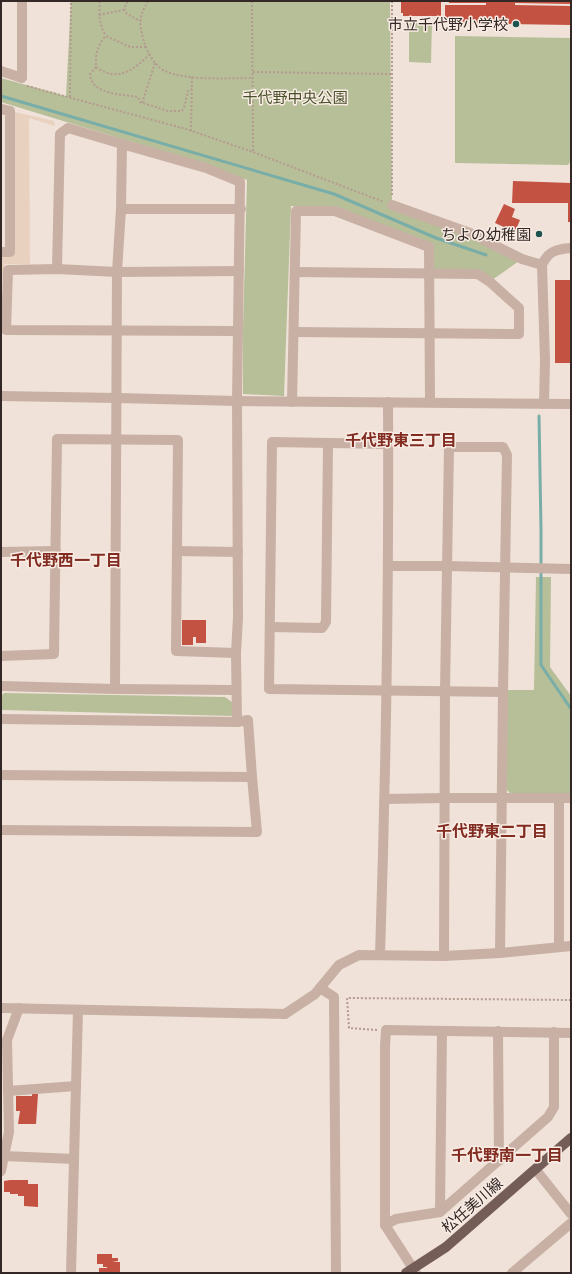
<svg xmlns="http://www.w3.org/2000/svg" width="572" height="1274" font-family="'Space Grotesk','Noto Sans JP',sans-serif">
<rect width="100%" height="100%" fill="#f0e2d8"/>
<g fill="#b7bf99">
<polygon points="71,1 390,1 392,205 522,259 492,280 433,270 434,246 334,206 291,206 284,396 243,394 243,329 247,180 207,165 1,102 1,78 66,96"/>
<polygon points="409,22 432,22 431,63 409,62"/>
<polygon points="455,36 571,38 571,161 568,165 455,163"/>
<polygon points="536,577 551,577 550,667 571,696 571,793 510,793 506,789 507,690 534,690"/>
<polygon points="4,693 225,697 232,702 233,716 2,710 1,696"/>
</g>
<polygon fill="#e8d1bf" points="10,111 54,121 55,126 29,118 30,264 5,264 3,278 1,278 1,252 10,252"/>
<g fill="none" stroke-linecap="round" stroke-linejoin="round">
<g stroke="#78ada8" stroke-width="3">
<polyline points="1,96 334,194 436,238 486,255"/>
<polyline points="539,416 541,529 541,665 571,709"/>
</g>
</g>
<g fill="#c35243">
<polygon points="401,1 441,1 441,16 403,16 403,13 401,13"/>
<polygon points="449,1 571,1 571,4 515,3 515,5 571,6 571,25 445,23 445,5 486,5 486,3 449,3"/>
<polygon points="513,181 571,183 571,222 568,222 568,203 512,203"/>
<polygon points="504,204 515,209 512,217 520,220 515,232 495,223"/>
<rect x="555" y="280" width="16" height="83"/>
<polygon points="182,620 206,620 206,643 196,643 196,637 193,637 193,645 182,645"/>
<polygon points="32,1094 38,1094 36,1124 18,1124 20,1111 16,1111 16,1096 32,1096"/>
<polygon points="10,1180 28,1180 28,1184 38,1184 38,1207 24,1206 24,1196 18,1196 18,1194 10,1194 10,1192 4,1192 4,1181"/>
<polygon points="97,1254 112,1254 112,1258 118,1258 118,1261 112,1262 120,1262 120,1272 99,1273 99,1268 107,1268 107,1267 103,1267 103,1264 97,1264"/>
</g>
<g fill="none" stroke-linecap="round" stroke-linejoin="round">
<g stroke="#b49a8f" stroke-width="2" stroke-dasharray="2 2" stroke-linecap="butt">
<path d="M100 1C99 14 99 25 106 36"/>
<path d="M148 1C138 19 139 22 144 42 147 51 155 67 165 71 187 81 228 78 253 78"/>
<polyline points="252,1 253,152"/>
<polyline points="392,1 392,196"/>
<polyline points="124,9 127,14 140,21"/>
<polyline points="99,15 123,10 128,1"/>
<path d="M146 47H130L106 36C98 44 95 55 96 67 118 83 133 70 150 54"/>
<path d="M96 67 90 74C91 95 122 94 138 97L140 102 168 111H182L184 108 188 91 192 89"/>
<polyline points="253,72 392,74"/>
<polyline points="27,86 186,129 253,152 384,202"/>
<polyline points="70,97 71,1"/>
<polyline points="142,103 155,63"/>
<polyline points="191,131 192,77"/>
<polyline points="377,1030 349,1028 347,998 571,1000"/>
</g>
<g stroke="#c8b0a5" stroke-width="10">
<polyline points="1,71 22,78 22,1"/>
<polyline points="1,109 10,111 10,252 1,252"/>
<polyline points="392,205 470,233 522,259 542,265"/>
<polyline points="121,209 241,209"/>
<polyline points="57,269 60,134 68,128 122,144"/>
<polyline points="238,331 6,330 8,270 57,269 117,272 239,271"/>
<polyline points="294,332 519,334 519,308 490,282 478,274 295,272"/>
<polyline points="1,396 117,398 237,401 571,404"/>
<polyline points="292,402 296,211 335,211 429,247 430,402"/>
<path d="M544 404 545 360 542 265C548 251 557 249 571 248"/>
<polyline points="388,444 272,442 269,689 503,692"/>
<polyline points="177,551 238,552"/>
<polyline points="1,552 56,551"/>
<polyline points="388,566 447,566 571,569"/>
<polyline points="270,627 322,628 326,622 328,443"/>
<polyline points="1,656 54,654 57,439 178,440 176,651 236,653"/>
<polyline points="1,686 115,689 236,690"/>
<polyline points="115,689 117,272 121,209 122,144 206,168 240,182 237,401 238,617 236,653 237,722"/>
<polyline points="1,719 237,722 248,720 252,777 257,832 1,830"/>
<polyline points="1,775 252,777"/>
<polyline points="559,798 559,947"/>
<polyline points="385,799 444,798 571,798"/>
<path d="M380 955C386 771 389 587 388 402"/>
<polyline points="444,956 445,691 449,447 503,447 507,455 503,692 500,953"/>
<polyline points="320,988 334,997 336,1273"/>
<polyline points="1,1008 285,1014 315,994 339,965 359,955 444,956 500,953 571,946"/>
<polyline points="498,1031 499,1161"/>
<polyline points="8,1091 76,1086"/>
<polyline points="4,1156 74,1159"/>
<polyline points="536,1170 571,1214"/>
<polyline points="1,1171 9,1132 7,1040 19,1008"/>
<polyline points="440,1212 442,1031"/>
<polyline points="385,1225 396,1219 440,1212 548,1117 554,1107 554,1032"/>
<polyline points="71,1273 78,1010"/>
<polyline points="416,1273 385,1225 385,1046 386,1030 571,1033"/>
<polyline points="512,1273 571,1223"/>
</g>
<polyline stroke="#755d57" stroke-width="10" points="406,1273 446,1247 571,1138"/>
</g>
<g fill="#1d5450" stroke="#f8ece4" stroke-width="1.5">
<circle cx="516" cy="24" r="4"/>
<circle cx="539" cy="234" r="4"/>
</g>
<g text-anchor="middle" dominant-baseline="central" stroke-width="3" stroke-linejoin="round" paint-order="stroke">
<g font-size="15" fill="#342826" stroke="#f8ece4" text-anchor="end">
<text x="508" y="24">市立千代野小学校</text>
<text x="531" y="234">ちよの幼稚園</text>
</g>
<g font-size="15" fill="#48512a" stroke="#f8ece4">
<text x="295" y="97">千代野中央公園</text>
</g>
<g font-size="15" fill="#342826" stroke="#f8ece4">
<text transform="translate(472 1205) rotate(-41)">松任美川線</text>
</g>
<g font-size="16" font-weight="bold" fill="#812b21" stroke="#f8ece4">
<text x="401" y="440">千代野東三丁目</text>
<text x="66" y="560">千代野西一丁目</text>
<text x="492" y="831">千代野東二丁目</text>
<text x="507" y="1155">千代野南一丁目</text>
</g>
</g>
<rect width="572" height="1274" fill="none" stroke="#342826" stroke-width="4"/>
</svg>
